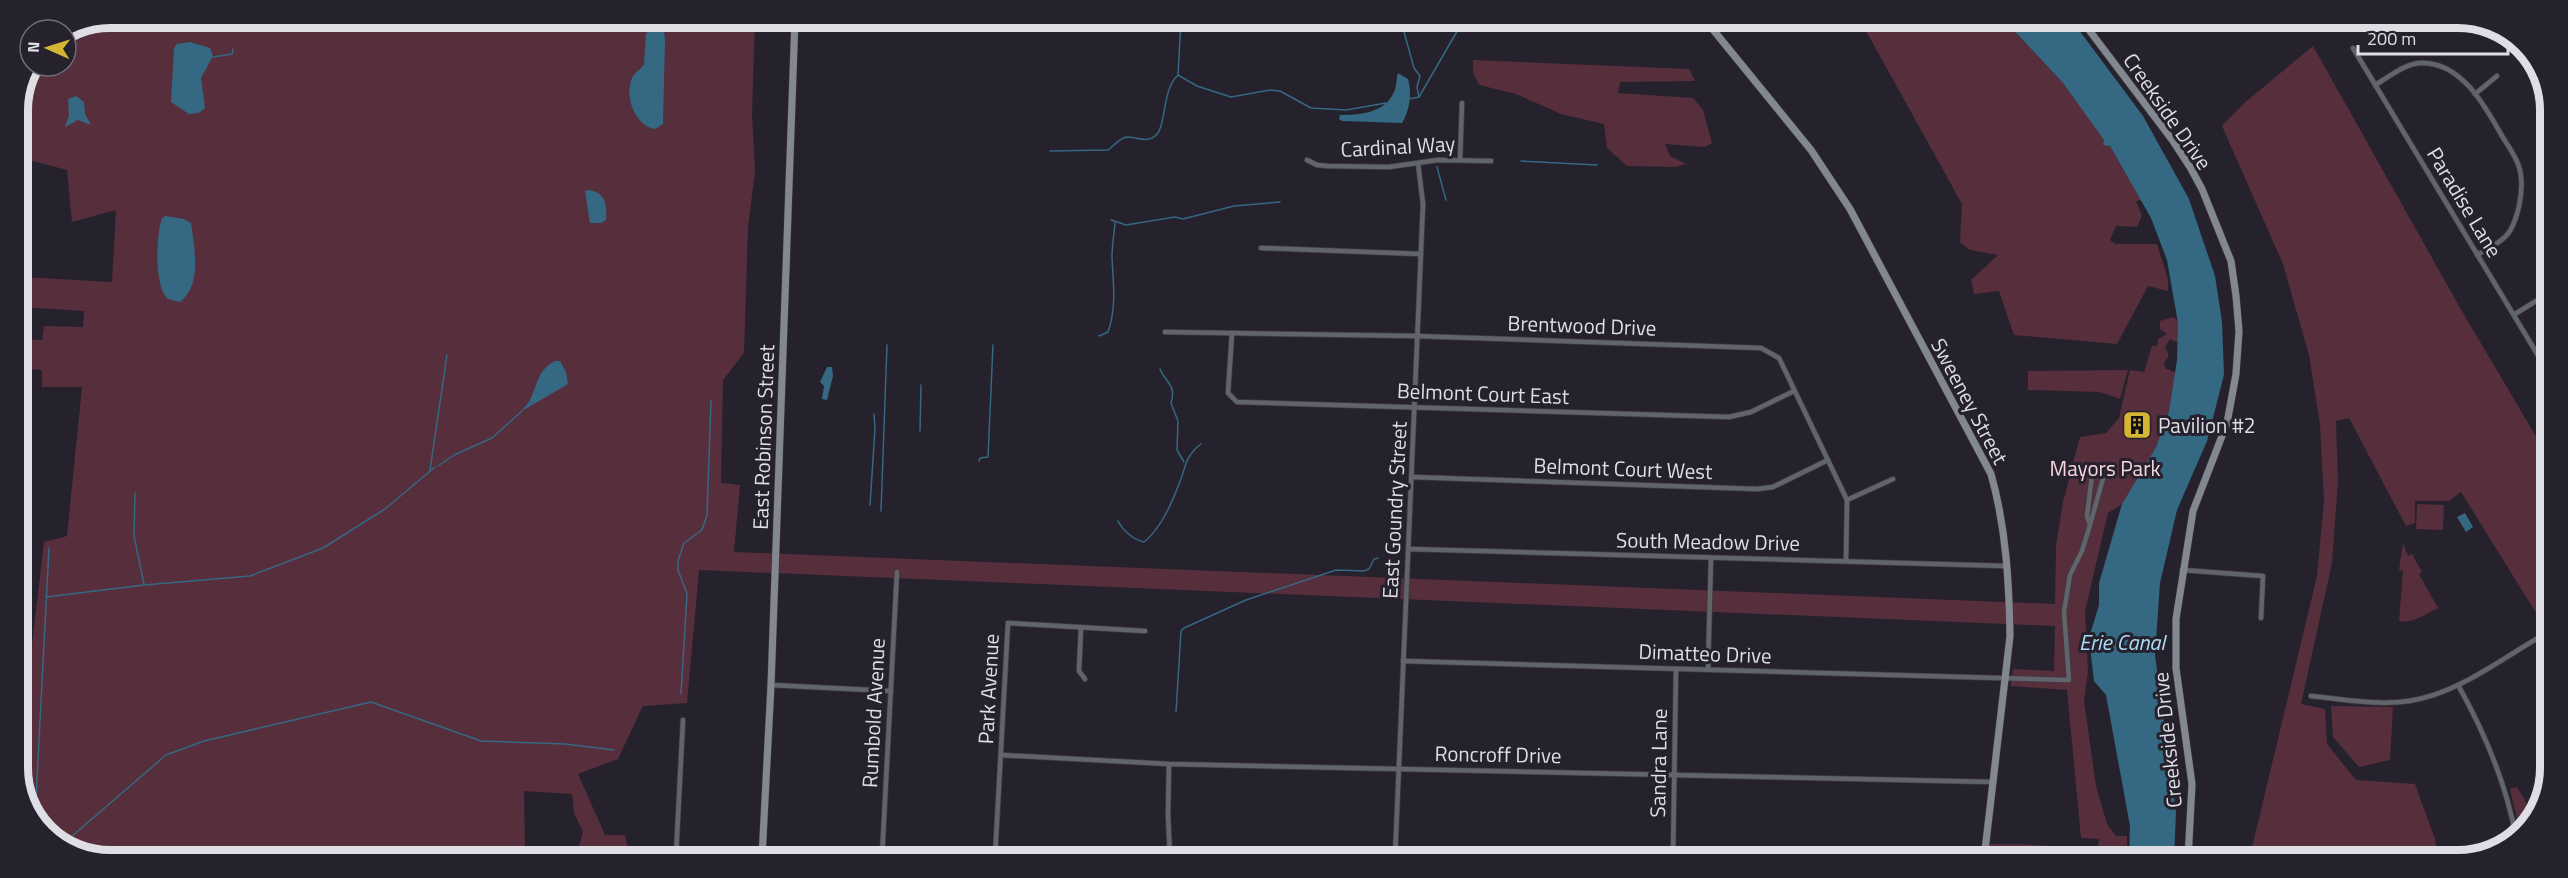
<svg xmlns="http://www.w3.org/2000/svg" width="2568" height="878" font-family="'Titillium Web',sans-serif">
<rect width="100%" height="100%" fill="#25222d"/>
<g fill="#572e3b">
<polygon points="111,18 755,19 752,114 755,172 748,227 744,353 723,380 721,483 740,485 734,552 2055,604 2056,546 2063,502 2080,437 2106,433 2119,418 2130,370 2144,372 2152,346 2157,346 2158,339 2167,334 2160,329 2160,321 2174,317 2185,329 2182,339 2177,342 2170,339 2165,348 2168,352 2168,357 2164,363 2165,368 2176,373 2169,411 2156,447 2122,504 2108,513 2085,611 2088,670 2084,701 2096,786 2107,824 2116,836 2127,836 2127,859 2097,859 2099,839 2081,838 2067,690 2011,686 2013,669 2054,671 2055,626 699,570 687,703 643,706 618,759 578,774 605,835 625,835 629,856 576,856 583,832 574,813 572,794 524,791 525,856 81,855 37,824 18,774 18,662 31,653 44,542 67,536 82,387 42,387 42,370 18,368 18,339 42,340 44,326 83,327 84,311 22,307 22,277 112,282 116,210 72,222 67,170 18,157 18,105 36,66 66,66 66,36"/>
<polygon points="1861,22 2006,22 2063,83 2110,146 2141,200 2136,201 2142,216 2137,227 2116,226 2110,240 2115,244 2157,244 2168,279 2168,291 2148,286 2117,344 2014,335 1999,291 1974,294 1971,280 1998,255 1970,250 1960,242 1962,204"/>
<polygon points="2313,46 2463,313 2547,455 2546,629 2461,492 2449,501 2415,501 2415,523 2406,526 2349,418 2336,421 2338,480 2332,563 2301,704 2325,709 2327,744 2356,780 2415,784 2435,839 2438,860 2249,860 2317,576 2324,501 2320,424 2309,355 2283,264 2222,126 2243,104"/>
<polygon points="1473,60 1689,69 1695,81 1620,82 1618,93 1693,98 1703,110 1712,143 1705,147 1665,144 1670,156 1686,164 1675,167 1627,166 1607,148 1604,124 1561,114 1516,94 1479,85 1473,72"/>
<polygon points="2128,370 2120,399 2100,392 2028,390 2028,371"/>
<polygon points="2417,504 2444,505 2443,530 2416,529"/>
<path d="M2403 543 2408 556 2412 554 2422 572 2419 574 2438 608C2426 614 2412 624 2399 621L2403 571 2399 570Z"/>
<polygon points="2331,706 2393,707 2390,760 2359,767 2333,737"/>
<polygon points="2517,787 2532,812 2528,814 2530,818 2520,832 2510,789"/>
<path d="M1990 844C2010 845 2075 841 2085 859H1988Z"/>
</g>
<g fill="#356883">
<polygon points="2006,22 2073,22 2143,116 2189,199 2215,276 2222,322 2224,375 2207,441 2177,510 2160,583 2155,655 2176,812 2174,859 2129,859 2130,826 2106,695 2094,681 2089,638 2099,605 2099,583 2122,504 2156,447 2169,411 2177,360 2178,323 2167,260 2151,218 2110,146 2103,145 2104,140 2063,83"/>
<path d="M653 26H660L664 30 665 40 663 124 655 129C635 126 624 96 632 78 635 71 641 70 644 64L646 34Z"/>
<polygon points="190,42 210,48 213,56 201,78 205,108 199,113 189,114 171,102 174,48 177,44"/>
<path d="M1398 73 1408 79C1412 93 1410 110 1402 123L1342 121 1339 119 1340 115C1360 115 1385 113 1394 92 1397 86 1396 79 1398 73Z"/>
<polygon points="76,96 84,102 85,114 91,125 78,120 65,127 69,115 68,99"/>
<path d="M589 190C606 193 607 205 606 220L601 223H590L585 191Z"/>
<path d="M166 216 184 219 191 223 192 229C195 253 201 286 180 302L168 299C154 287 156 236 162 218Z"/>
<path d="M555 361H560L566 372 568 384 522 411C524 407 528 404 530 400 538 383 538 370 555 361Z"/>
<polygon points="827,367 832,367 833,376 827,400 822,399 824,386 820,382"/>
<polygon points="2465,513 2473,527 2466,532 2457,517"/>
</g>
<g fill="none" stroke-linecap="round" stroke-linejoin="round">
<g stroke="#356883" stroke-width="1.5">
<polyline points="1401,21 1414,68 1420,76 1417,87 1419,97 1463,21"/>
<polyline points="213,57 232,54 233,49"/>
<polyline points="1178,75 1197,86 1231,97 1270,90 1280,91 1311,108 1346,110 1386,103"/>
<polyline points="1408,99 1419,97"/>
<path d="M1050 151 1108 150C1114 146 1119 138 1127 137 1137 137 1147 143 1155 136 1167 127 1161 91 1178 75L1181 20"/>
<polyline points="1521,161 1597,165"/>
<polyline points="1437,167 1446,200"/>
<polyline points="1111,220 1126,225 1175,217 1183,219 1234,206 1280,202"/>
<path d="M1099 336 1108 332C1117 307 1113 282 1112 257 1112 246 1114 234 1115 223"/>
<path d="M1160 369C1165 382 1177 385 1171 403L1178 421 1177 450 1184 462"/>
<polyline points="920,431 921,385"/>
<polyline points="979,461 980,458 988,457 993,345"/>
<polyline points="438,466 454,455 492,438 522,411"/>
<polyline points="430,470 447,355"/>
<polyline points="135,493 134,536 144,584"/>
<polyline points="870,505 875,429 874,414"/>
<polyline points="881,511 887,345"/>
<path d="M1118 521C1123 531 1134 540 1144 542 1162 528 1174 498 1182 476 1186 462 1189 453 1201 444"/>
<polyline points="46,597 144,585 250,576 323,548 385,509 435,467"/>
<polyline points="681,694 687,594 678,570 678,561 684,543 702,530 707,515 711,401"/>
<polyline points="1176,712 1181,631 1184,628 1246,600 1336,570 1364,571 1369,569 1374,559 1378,558"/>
<polyline points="35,817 49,548"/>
<polyline points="64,843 166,755 204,741 371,702 481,741 565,744 614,750"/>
<polyline points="2262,859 2263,860"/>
</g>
<g stroke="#3f3c47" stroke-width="6">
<g id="street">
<polyline points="2353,48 2548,372"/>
<path d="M2375 85C2389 77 2404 64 2420 63 2461 61 2485 106 2502 136 2510 149 2520 162 2521 177 2523 193 2518 217 2510 231 2503 242 2488 248 2477 255"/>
<polyline points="2475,94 2497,76"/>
<polyline points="1307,160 1317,165 1328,166 1389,167 1438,160 1491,161"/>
<polyline points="1460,160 1462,103"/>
<polyline points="1261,248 1421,254"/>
<polyline points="2515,314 2549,293"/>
<polyline points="1165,332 1416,336 1761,348 1779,358 1847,500 1846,560"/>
<polyline points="1232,333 1228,393 1237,402 1729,417 1751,412 1794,391"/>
<polyline points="1412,477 1757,489 1773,487 1828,460"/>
<polyline points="1847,500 1893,479"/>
<polyline points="1408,549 2006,566"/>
<polyline points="2182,570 2263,576 2261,618"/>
<polyline points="1081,628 1079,671 1085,679"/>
<polyline points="1403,661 2069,680 2064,612 2070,575 2082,551 2090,525 2087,516 2092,475 2099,465 2104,475 2090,525"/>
<polyline points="1708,669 1711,558"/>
<polyline points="771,685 891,691"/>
<path d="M2458 685C2485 733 2506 783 2516 837"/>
<path d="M2311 696C2342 699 2377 706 2409 701 2456 694 2497 662 2538 638L2546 636"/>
<polyline points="1001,755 1169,764 1994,782"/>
<polyline points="1169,764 1168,814 1170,857"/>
<polyline points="996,851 1129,857"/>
<polyline points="676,856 683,720"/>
<polyline points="882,857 897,572"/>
<polyline points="995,857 1008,623 1145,631"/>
<polyline points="1395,858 1423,204 1418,163"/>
<polyline points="1673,858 1676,669"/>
</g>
</g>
<g stroke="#3f3c47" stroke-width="8">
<g id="secondary">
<path d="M1706 21 1811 150 1850 209 1991 474C2006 527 2009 582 2010 636L1984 859"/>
<polyline points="2083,22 2173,141 2190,167 2202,189 2231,261 2236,296 2239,331 2236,374 2227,423 2193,511 2176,619 2176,668 2192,784 2188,859"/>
<polyline points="762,857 771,685 795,19"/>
</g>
</g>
<use href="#street" stroke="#616469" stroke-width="4.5"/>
<use href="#secondary" stroke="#838890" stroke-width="7"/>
</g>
<defs>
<g id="building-square" transform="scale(1.5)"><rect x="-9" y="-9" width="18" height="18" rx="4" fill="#d6b534" stroke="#25222d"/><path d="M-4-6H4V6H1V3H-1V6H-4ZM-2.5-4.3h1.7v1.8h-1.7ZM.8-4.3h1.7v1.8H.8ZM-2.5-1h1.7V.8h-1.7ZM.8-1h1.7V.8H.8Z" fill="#111"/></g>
</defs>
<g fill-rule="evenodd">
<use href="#building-square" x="2137" y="425"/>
</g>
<g text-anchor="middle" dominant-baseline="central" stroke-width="6" stroke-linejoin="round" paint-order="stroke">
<g font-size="21" fill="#dfdee5" stroke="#25222d">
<text transform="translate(2168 111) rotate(55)">Creekside Drive</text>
<text transform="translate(1398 146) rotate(-3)">Cardinal Way</text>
<text transform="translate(2465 202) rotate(59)">Paradise Lane</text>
<text transform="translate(1582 325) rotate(2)">Brentwood Drive</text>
<text transform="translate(1483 393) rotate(2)">Belmont Court East</text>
<text transform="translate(1970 401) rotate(62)">Sweeney Street</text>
<text transform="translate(763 437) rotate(-88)">East Robinson Street</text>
<text transform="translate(1623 468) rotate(2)">Belmont Court West</text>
<text transform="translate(1394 510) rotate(-87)">East Goundry Street</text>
<text transform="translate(1708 541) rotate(1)">South Meadow Drive</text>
<text transform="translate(1705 653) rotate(2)">Dimatteo Drive</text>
<text transform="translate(988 689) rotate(-87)">Park Avenue</text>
<text transform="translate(873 713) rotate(-87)">Rumbold Avenue</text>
<text transform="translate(2167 740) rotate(-96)">Creekside Drive</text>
<text transform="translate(1498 754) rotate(1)">Roncroff Drive</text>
<text transform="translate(1658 763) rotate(-89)">Sandra Lane</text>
</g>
<g font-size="21" fill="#dfdee5" stroke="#25222d" text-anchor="start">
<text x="2158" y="425">Pavilion #2</text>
</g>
<g font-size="21" fill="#f7d5df" stroke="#25222d">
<text x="2105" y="468">Mayors Park</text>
</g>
<g font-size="22" font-style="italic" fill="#aedcf6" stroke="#25222d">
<text x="2122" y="642">Erie Canal</text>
</g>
</g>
<path d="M0 0H2568V878H0ZM110 28H2458A82 82 0 0 1 2540 110V768A82 82 0 0 1 2458 850H110A82 82 0 0 1 28 768V110A82 82 0 0 1 110 28Z" fill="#25222d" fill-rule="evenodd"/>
<path fill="none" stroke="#dfdee5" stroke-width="8" d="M110 28H2458A82 82 0 0 1 2540 110V768A82 82 0 0 1 2458 850H110A82 82 0 0 1 28 768V110A82 82 0 0 1 110 28Z"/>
<g transform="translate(48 48) rotate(273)"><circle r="28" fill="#25222d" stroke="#6f6d77" stroke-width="1.5"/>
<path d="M0-4.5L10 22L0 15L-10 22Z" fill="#d6b534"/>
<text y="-9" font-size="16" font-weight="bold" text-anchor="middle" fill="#dfdee5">N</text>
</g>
<path d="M2358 45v9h150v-9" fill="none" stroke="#dfdee5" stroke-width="3"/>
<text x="2367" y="45" font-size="18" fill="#dfdee5" stroke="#25222d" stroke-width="4.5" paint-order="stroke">200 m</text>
</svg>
